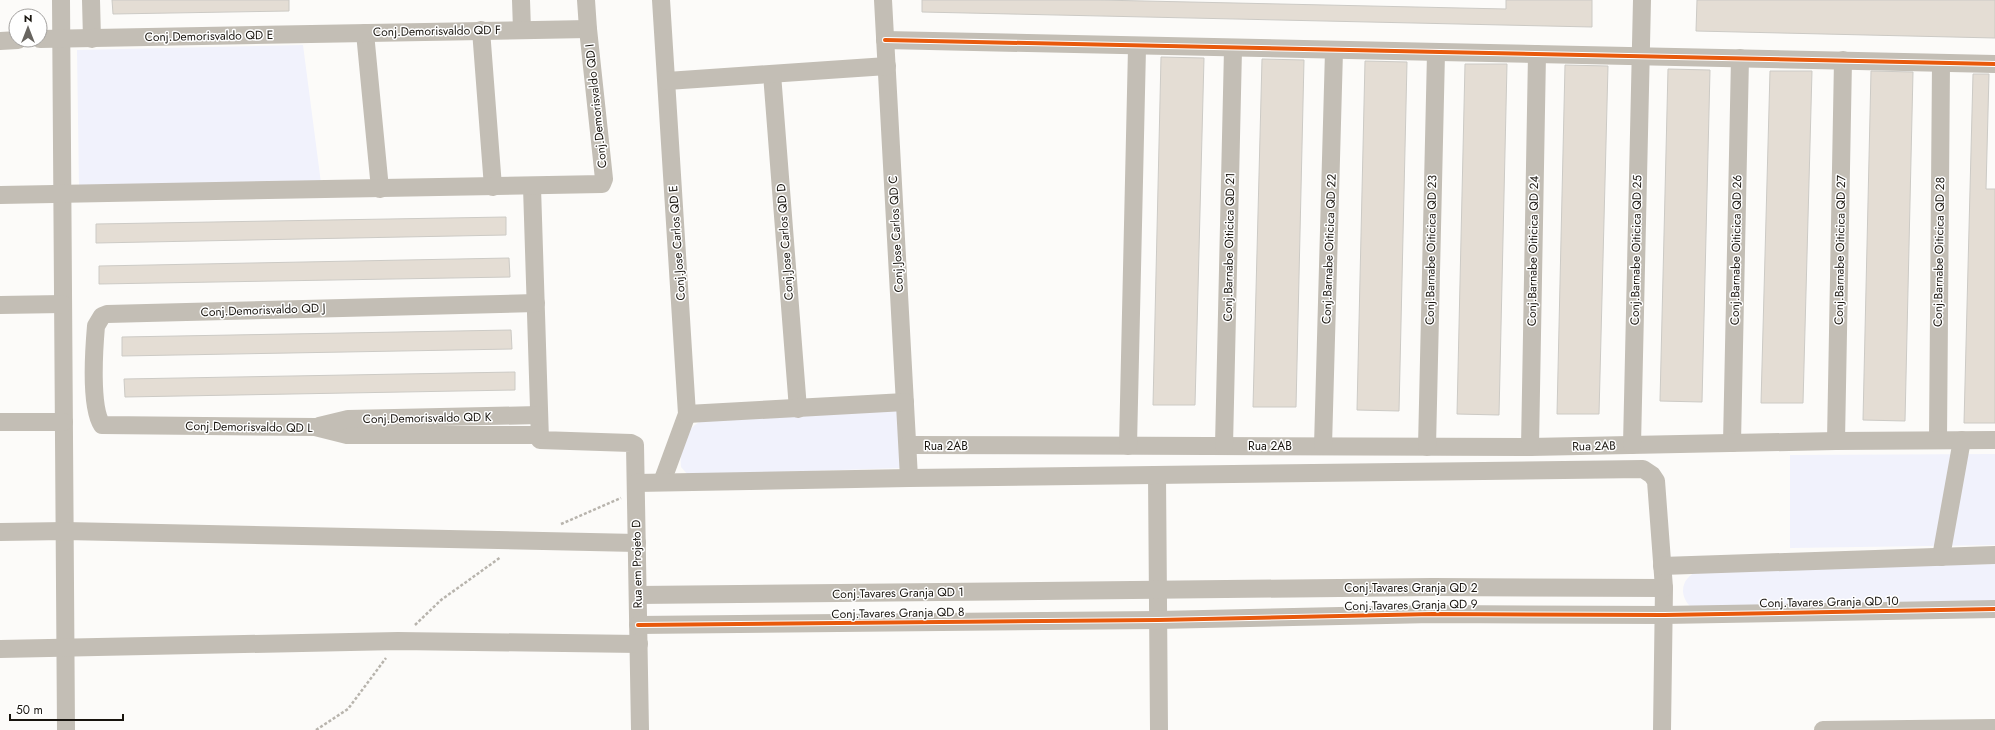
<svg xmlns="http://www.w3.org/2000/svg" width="1995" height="730" font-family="Jost,sans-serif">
<rect width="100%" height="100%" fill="#fcfbf9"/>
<g fill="#f1f2fc">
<polygon points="303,45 321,183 79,188 77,50"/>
<path d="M900 410 902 468 688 475 681 467C679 452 686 426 702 421Z"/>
<polygon points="1995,454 1995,545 1790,548 1790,455"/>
<path d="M1995 564V601L1691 607C1678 595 1681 577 1699 571Z"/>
</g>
<g fill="#e4ddd4" stroke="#cccac5">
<polygon points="112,0 289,0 289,11 113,14"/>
<polygon points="922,0 1099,0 1506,9 1506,0 1592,0 1592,27 922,12"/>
<polygon points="1697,0 1995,0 1995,38 1696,31"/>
<polygon points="1161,57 1204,58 1195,405 1153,405"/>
<polygon points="1262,59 1304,60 1296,407 1253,407"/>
<polygon points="1365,61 1407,62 1399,411 1357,410"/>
<polygon points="1465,64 1507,64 1499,415 1457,414"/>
<polygon points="1565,65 1608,66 1599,414 1557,414"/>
<polygon points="1668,69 1710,70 1702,402 1660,401"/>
<polygon points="1770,71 1812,71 1803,403 1761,403"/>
<polygon points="1871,71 1913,72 1905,421 1863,420"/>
<polygon points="1973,74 1989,74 1986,189 1995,189 1995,423 1964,423"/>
<polygon points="506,217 506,235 96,243 96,224"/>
<polygon points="509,258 510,277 99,284 99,266"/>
<polygon points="511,330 512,349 122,356 122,337"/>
<polygon points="515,372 515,390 125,397 124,379"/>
</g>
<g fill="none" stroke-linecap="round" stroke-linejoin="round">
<g stroke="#b8b4ad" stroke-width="2.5" stroke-dasharray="3 2" stroke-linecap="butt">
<polyline points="561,524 621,498"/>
<polyline points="415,625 441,600 501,557"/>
<polyline points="316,730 348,709 386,658"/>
</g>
<g stroke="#c3beb5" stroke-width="18">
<polyline points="61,0 66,730"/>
<polyline points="91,0 92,39"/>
<polyline points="521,0 522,30"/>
<polyline points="661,0 687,414 662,482"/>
<polyline points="883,0 909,478"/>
<polyline points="481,30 493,187"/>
<polyline points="365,33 380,189"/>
<polyline points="40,39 588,29"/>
<path d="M885 40C1255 51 1625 53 1995 64"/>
<polyline points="0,41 18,40"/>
<polyline points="772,74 798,409"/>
<polyline points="667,81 887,66"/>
<polyline points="532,187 540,440 631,443 635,445 640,730"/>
<polyline points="0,195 602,184 604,179 588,29 586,0"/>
<path d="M536 303 107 314 102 316 96 326C94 349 90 407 102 425L315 427 347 435H540"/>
<polyline points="0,305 63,304"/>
<polyline points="687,414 905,402"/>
<polyline points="0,422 64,422"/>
<polyline points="319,426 348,419 539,415"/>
<polyline points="1938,440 1941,63"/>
<polyline points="1836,441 1843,60"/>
<polyline points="1732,443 1740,58"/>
<polyline points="908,445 1530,447 1836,441 1995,440"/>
<polyline points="1632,445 1642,0"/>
<polyline points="1128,446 1137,48"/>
<polyline points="1224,446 1233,49"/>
<polyline points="1323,446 1334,51"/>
<polyline points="1427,447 1436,53"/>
<polyline points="1530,447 1537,54"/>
<polyline points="1157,475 1159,730"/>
<polyline points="636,483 909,478 1643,469 1652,475 1656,481 1664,588 1662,730"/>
<polyline points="0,532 65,531 637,543"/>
<polyline points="1941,557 1962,440"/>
<polyline points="1662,566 1995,555"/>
<polyline points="638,595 1432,587 1664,588"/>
<polyline points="638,625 1158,620 1433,614 1664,615 1995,609"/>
<polyline points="0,649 398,641 639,644"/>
<polyline points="1823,730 1995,728"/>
</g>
<g stroke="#fff" stroke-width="6">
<g id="cycleway">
<path d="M885 40C1255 51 1625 53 1995 64"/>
<polyline points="638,625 1158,620 1433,614 1664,615 1995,609"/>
</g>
</g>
<use href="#cycleway" stroke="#e8590c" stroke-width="4"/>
</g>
<g text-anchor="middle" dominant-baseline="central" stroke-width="3" stroke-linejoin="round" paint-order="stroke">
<g font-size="12" fill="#18140e" stroke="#fff">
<text transform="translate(437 31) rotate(-1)">Conj.Demorisvaldo QD F</text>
<text transform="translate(209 36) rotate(-1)">Conj.Demorisvaldo QD E</text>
<text transform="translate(596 106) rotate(-96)">Conj.Demorisvaldo QD I</text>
<text transform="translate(896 234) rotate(-93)">Conj.Jose Carlos QD C</text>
<text transform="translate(785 242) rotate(-94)">Conj.Jose Carlos QD D</text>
<text transform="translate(677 243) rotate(-94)">Conj.Jose Carlos QD E</text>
<text transform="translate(1229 247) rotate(-89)">Conj.Barnabe Oiticica QD 21</text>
<text transform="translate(1329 249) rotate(-88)">Conj.Barnabe Oiticica QD 22</text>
<text transform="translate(1431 250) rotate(-89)">Conj.Barnabe Oiticica QD 23</text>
<text transform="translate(1636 250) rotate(-89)">Conj.Barnabe Oiticica QD 25</text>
<text transform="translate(1736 250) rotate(-89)">Conj.Barnabe Oiticica QD 26</text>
<text transform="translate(1840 250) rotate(-89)">Conj.Barnabe Oiticica QD 27</text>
<text transform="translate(1533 251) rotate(-89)">Conj.Barnabe Oiticica QD 24</text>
<text transform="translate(1939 252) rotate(-89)">Conj.Barnabe Oiticica QD 28</text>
<text transform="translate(263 310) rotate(-2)">Conj.Demorisvaldo QD J</text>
<text transform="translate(427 418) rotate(-1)">Conj.Demorisvaldo QD K</text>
<text transform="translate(249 427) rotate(1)">Conj.Demorisvaldo QD L</text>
<text x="946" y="446">Rua 2AB</text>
<text x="1270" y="446">Rua 2AB</text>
<text transform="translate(1594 446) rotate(-1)">Rua 2AB</text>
<text transform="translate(637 564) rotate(-91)">Rua em Projeto D</text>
<text x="1411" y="588">Conj.Tavares Granja QD 2</text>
<text transform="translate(898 593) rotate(-1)">Conj.Tavares Granja QD 1</text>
<text transform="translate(1829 602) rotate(-1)">Conj.Tavares Granja QD 10</text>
<text transform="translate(1411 605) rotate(-1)">Conj.Tavares Granja QD 9</text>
<text transform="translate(898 613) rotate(-1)">Conj.Tavares Granja QD 8</text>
</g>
</g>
<g transform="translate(28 28)"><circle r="19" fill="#ffffff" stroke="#a3a19f"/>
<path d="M0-3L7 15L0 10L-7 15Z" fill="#686560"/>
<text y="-6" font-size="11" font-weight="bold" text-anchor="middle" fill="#18140e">N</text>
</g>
<path d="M10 714v6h113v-6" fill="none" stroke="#18140e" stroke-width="2"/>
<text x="16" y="714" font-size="12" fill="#18140e" stroke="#ffffff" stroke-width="3" paint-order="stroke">50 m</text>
</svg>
